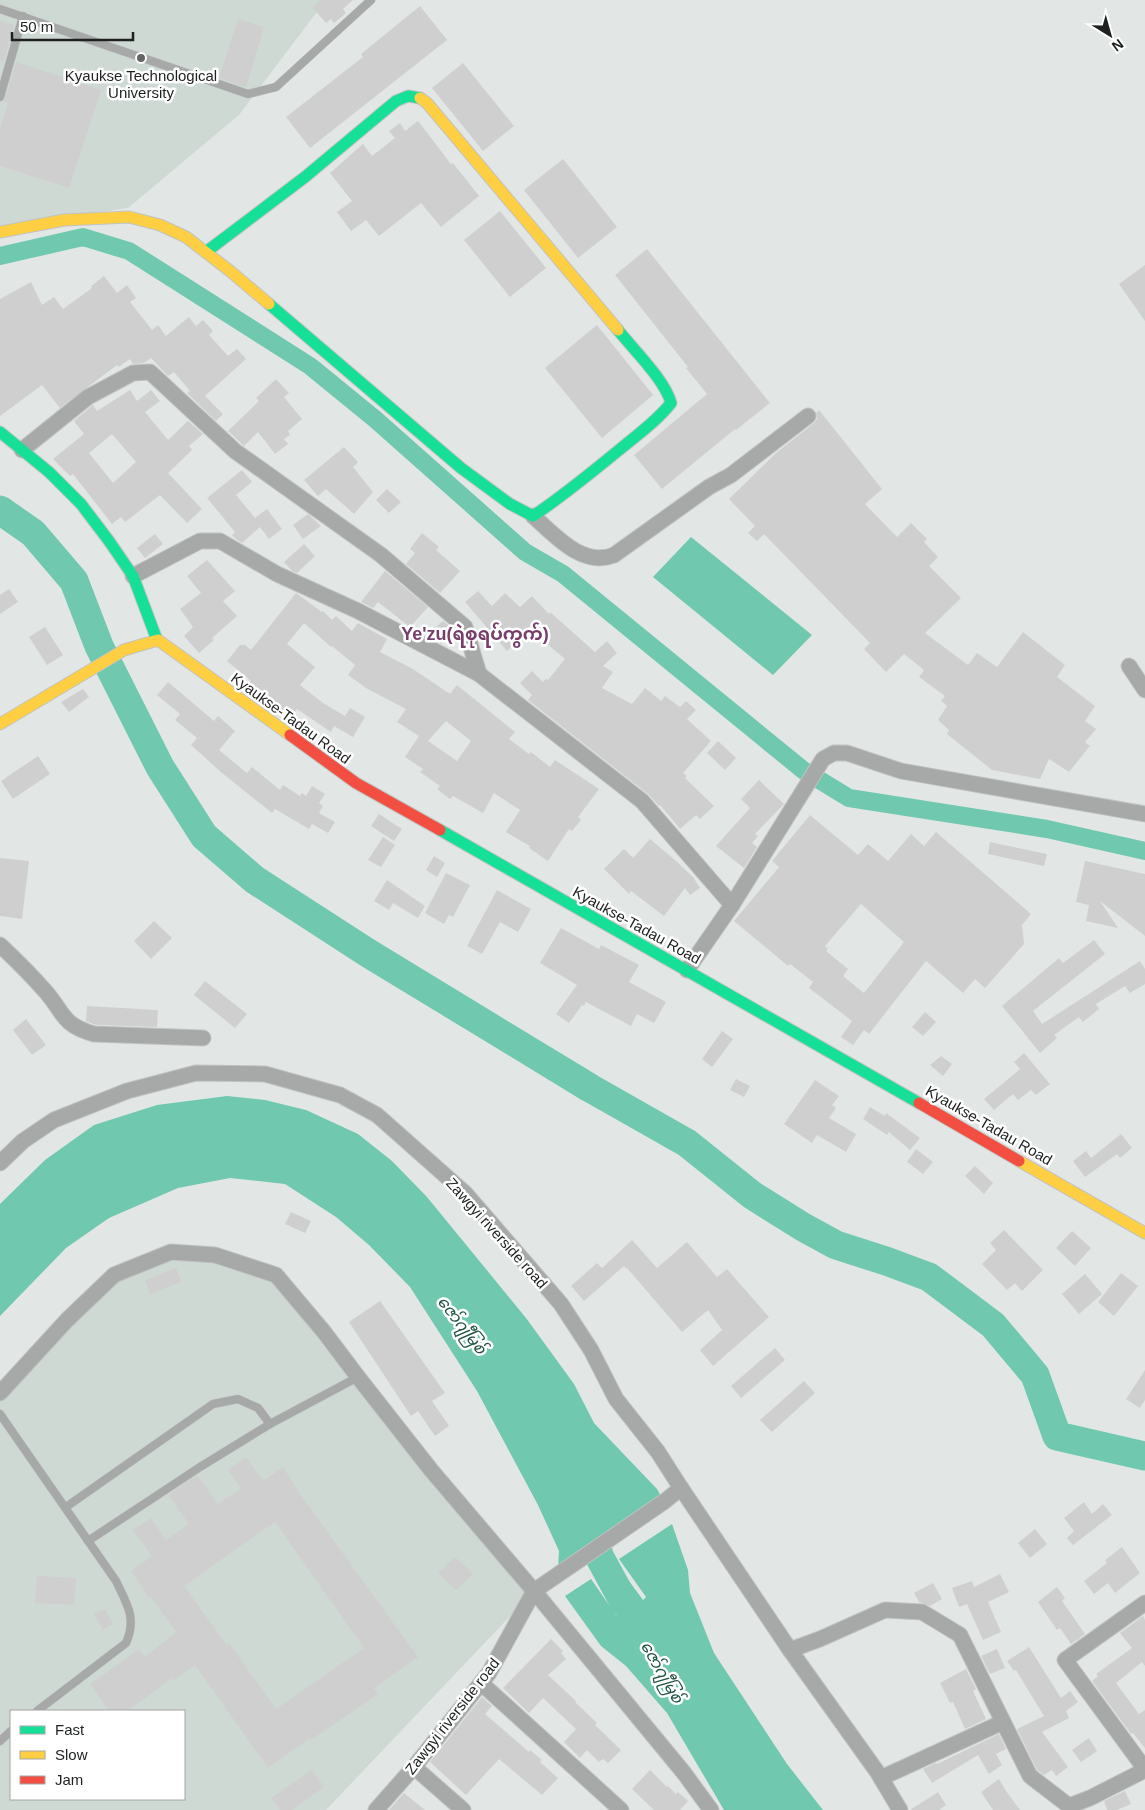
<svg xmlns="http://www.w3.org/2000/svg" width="1145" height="1810" font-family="Arial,'Noto Sans Myanmar',sans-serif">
<rect width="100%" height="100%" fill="#e2e7e5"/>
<g fill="#ced9d4" fill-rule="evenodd">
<polygon points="0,0 326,0 239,115 128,208 0,226"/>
<path d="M171 1252 276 1275 534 1591 326 1810H0V1394L114 1275ZM11 1711H184V1799H11Z"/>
</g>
<g fill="#70c8ae">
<polygon points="691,537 812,635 773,675 653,577"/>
<polygon points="227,1096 265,1100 306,1110 358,1134 392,1161 427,1197 526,1318 574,1384 594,1423 657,1489 667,1507 612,1546 606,1538 603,1541 609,1549 588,1564 582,1555 578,1557 585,1566 557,1585 559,1551 538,1505 477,1391 410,1287 369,1245 336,1217 285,1184 230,1178 178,1188 109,1218 66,1248 0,1316 0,1204 45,1160 94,1125 157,1105"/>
<polygon points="672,1524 688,1570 690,1593 714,1653 787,1764 823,1810 724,1810 667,1713 626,1666 601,1646 565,1596 591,1579 616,1615 620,1614 595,1576 615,1562 643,1600 646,1597 619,1559"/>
</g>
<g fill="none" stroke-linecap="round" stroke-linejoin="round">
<polyline stroke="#70c8ae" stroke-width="18" points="0,256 83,237 129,251 310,366 375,419 525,552 563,574 803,770 849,798 1047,829 1145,851"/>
<g stroke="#70c8ae" stroke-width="29">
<polyline points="0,510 33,533 74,581 99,646 160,767 204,836 255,880 368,953 590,1088 687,1143 752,1195 803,1227 836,1245 886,1261 929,1277 993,1325 1035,1375 1057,1436 1145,1456"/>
<polyline points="591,1518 599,1556 624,1602"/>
</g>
</g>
<g fill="#cfcfd0" fill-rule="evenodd">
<polygon points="320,0 353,0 343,9 346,13 334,23 331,19 326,23 312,7"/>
<polygon points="420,6 447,40 310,148 286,117 363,57 361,54"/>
<polygon points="238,19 264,27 246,87 219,78"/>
<polygon points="0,21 14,25 4,60 0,60"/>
<polygon points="16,62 101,90 69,188 0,166 0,129 8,103 3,102 5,99"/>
<polygon points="463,63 514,126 483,151 432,88"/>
<polygon points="418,121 451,164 453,163 479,196 441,227 421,203 379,236 366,220 351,231 337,212 352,201 330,173 363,144 372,156 395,138 389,131 400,123 405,131"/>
<polygon points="563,159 617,227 578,258 524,190"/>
<polygon points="500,211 546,268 510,297 464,240"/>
<polygon points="647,249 770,403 736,430 735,429 662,489 634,455 707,394 686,368 688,367 615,275"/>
<polygon points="1145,265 1145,321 1119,284"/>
<polygon points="104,276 117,293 127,285 136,298 130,302 152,330 158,325 166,336 189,317 196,326 203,320 213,331 209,335 228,356 237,349 246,359 205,396 223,414 216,421 187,393 190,391 174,372 168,376 151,358 144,363 133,364 130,359 119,367 117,365 60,408 42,385 0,416 0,299 31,282 42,305 54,297 63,309 92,288 91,286"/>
<polygon points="597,325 653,395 602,438 545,368"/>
<polygon points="276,379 289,393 284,397 302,419 288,431 290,435 284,439 288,444 275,454 258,432 244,446 228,431 259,401 256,398"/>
<path d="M130 390 137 401 151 390 160 401 145 412 168 440 188 421 203 434 189 446 192 450 168 473 202 509 187 523 160 495 125 522 121 517 112 524 73 474 70 476 53 459 84 434 74 421 93 405 97 411ZM112 434 136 462 113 483 89 453Z"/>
<polygon points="819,410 882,489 865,504 897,537 911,523 927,539 924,542 938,557 929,566 961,598 925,633 968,665 977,653 997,667 1023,632 1065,665 1057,677 1095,706 1085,721 1096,729 1085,742 1090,746 1069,772 1049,759 1040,779 992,770 947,734 949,730 938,720 947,706 941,701 945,696 919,677 924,670 904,654 886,672 864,649 870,643 764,534 757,541 748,533 755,526 729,499 776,453 814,423 817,419 816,413"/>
<polygon points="344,447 358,462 353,467 373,492 354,514 326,489 318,496 304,480"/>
<polygon points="242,470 252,482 236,495 255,518 267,509 282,529 269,539 260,527 242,543 236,539 232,535 235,532 207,498"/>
<polygon points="387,489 401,502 389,513 376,500"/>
<polygon points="308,514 321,526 303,539 293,525"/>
<polygon points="422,533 439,547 436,550 460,571 440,593 406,564 415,553 410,549"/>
<polygon points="155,534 163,544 145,558 137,548"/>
<polygon points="304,544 315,556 297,573 292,571 284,562"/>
<polygon points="207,560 235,591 223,601 237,616 212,638 214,640 199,653 184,636 193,627 180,609 201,593 187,576"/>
<polygon points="385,571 428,607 410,627 378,602 373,608 361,602"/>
<polygon points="9,589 18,602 0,614 0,595"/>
<polygon points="478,591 492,606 505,593 520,607 532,596 549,614 550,612 595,652 607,641 617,653 603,666 613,672 602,688 632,704 645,688 661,701 665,696 680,707 686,701 696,710 687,719 711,741 683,773 687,776 685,778 714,806 700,819 696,815 680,829 660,805 659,806 648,794 528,700 532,695 520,683 532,671 543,682 546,679 548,680 565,659 529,629 507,651 465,602"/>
<path d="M296 593 322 612 323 611 332 620 336 616 352 631 358 623 387 639 380 652 413 669 450 694 457 685 515 732 509 739 529 754 531 752 550 767 555 760 599 789 578 817 581 820 572 831 569 829 548 861 529 848 530 846 506 832 520 810 494 793 483 813 453 796 450 799 437 789 440 786 420 772 423 769 405 757 419 736 397 722 406 709 366 688 348 675 355 665 332 646 331 647 304 623 287 644 315 667 300 685 323 703 345 716 350 708 365 717 353 737 334 726 331 732 297 709 289 719 246 688 251 681 227 661 240 645H245L251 650ZM446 721 471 741 457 761 428 741Z"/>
<polygon points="443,621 453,629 441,644 426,635"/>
<polygon points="45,627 63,655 47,665 29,637"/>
<polygon points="168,682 214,721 218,716 235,731 219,750 247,773 252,767 280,790 283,785 300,796 302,793 306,796 312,786 325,794 319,803 323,806 319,813 335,822 328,833 312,824 309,829 275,809 272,813 222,773 191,745 197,738 175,720 180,714 157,695"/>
<polygon points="83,689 89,697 69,712 61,702"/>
<polygon points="718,741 736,758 725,770 707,753"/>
<polygon points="38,756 50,774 13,799 1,781"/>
<polygon points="759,780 784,804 755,834 758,836 752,843 757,847 744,868 716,846 750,808 741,799"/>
<polygon points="379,814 402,829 394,841 371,826"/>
<path d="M810 815 858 855 868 844 888 861 911 834 924 846 936 832 1031 914 1022 925 1024 944 985 988 975 979 963 993 926 961 869 1034 864 1030 853 1045 841 1037 852 1021 809 988 813 982 790 964 788 966 734 921 779 867 772 861ZM861 904 904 942 864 993 843 976 848 969 826 951 828 949 825 946Z"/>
<polygon points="383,837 395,845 381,867 368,860"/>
<polygon points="650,839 675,860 693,877 700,888 690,895 685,888 664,916 631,891 629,894 604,869 624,849 633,858"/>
<polygon points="990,842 1047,854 1044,866 988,854"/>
<polygon points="434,856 445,863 437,877 426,870"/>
<polygon points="0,858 29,861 22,919 0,916"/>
<polygon points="1085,861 1145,874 1145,936 1100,901 1118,928 1086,921 1089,905 1076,902"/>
<polygon points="446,873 470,885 453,917 449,915 444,924 425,913"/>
<polygon points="387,880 425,906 418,918 393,903 389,910 374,901"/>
<polygon points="497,890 531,909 518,932 500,922 482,954 467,946"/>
<polygon points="154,921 172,938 151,959 134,941"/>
<polygon points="561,928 599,949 601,945 639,965 629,982 666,1002 654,1023 637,1014 631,1026 586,1002 584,1006 582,1005 569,1023 556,1014 577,985 540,963"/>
<polygon points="1094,940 1105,954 1033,1011 1042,1024 1140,961 1145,969 1145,984 1130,993 1125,986 1096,1004 1099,1009 1083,1022 1079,1017 1054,1035 1057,1038 1040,1053 1002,1006 1059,958 1063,963"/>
<polygon points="205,981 247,1014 235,1028 194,995"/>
<polygon points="87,1006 158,1010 157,1027 96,1025 86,1021"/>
<polygon points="925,1012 936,1022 923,1036 912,1027"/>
<polygon points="26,1019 46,1045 32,1055 13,1030"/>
<polygon points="722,1031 733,1039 712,1067 702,1059"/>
<polygon points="1024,1053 1050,1084 1036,1095 1031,1090 1018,1100 1013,1094 994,1110 984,1099 1020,1069 1014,1062"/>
<polygon points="941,1056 952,1064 943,1076 930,1065"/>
<polygon points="736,1079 750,1086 744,1097 730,1090"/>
<polygon points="815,1080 839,1096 832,1105 836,1108 829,1118 856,1134 846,1152 817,1135 812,1143 784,1124"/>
<polygon points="870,1107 885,1116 886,1113 920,1138 910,1150 889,1132 887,1135 863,1119"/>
<polygon points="1121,1134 1132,1148 1120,1158 1117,1154 1085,1177 1073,1161 1086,1151 1091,1158"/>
<polygon points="916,1149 933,1162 923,1174 907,1162"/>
<polygon points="975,1166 993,1183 984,1194 965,1176"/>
<polygon points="291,1212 311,1221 305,1233 285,1224"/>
<polygon points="1004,1230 1043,1270 1022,1291 1015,1283 1007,1290 982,1264 996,1250 990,1243"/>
<polygon points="1072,1231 1091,1248 1075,1266 1056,1248"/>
<polygon points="632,1240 657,1268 687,1242 717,1277 727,1269 769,1317 713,1366 700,1350 722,1330 708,1310 682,1332 627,1268 626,1269 624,1266 584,1301 571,1286 597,1263 602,1268"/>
<polygon points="176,1268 181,1282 150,1294 145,1280"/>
<polygon points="1121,1273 1138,1286 1114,1316 1098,1302"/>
<polygon points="1085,1274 1102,1294 1079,1314 1062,1294"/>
<polygon points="380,1301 445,1393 432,1401 449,1426 435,1436 418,1411 411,1416 349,1322"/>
<polygon points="775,1348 785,1360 741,1398 731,1386"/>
<polygon points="1145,1370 1145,1400 1140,1408 1126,1399"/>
<polygon points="804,1381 815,1393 772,1432 760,1420"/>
<path d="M246 1457 263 1481 283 1467 300 1494 418 1657 374 1688 378 1694 311 1740 310 1738 268 1768 195 1665 175 1680 173 1678 127 1711H109L90 1684 139 1649 145 1657 176 1632 151 1597 149 1598 131 1571 152 1556 133 1530 151 1518 166 1540 189 1524 168 1495 197 1475 218 1504 241 1488 228 1470ZM275 1522 364 1648 276 1709 229 1643 227 1645 184 1586Z"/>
<polygon points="1084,1502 1092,1514 1103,1504 1112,1515 1073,1545 1067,1538 1074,1531 1064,1518"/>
<polygon points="1035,1529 1047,1544 1030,1558 1018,1543"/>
<polygon points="1122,1547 1140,1573 1115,1593 1108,1583 1094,1594 1084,1581 1107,1563 1105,1560"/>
<polygon points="455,1557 473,1574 456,1590 438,1573"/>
<polygon points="1000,1574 1009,1592 988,1602 1001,1632 983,1640 967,1604 959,1607 952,1588 972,1581 974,1587"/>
<polygon points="37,1576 76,1578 74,1605 35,1603"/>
<polygon points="933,1583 942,1599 930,1606 919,1602 914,1593"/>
<polygon points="1057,1587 1065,1598 1062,1601 1085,1634 1071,1644 1060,1628 1057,1630 1038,1602"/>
<polygon points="105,1609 113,1624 103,1630 94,1614"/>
<polygon points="1143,1616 1145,1620 1145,1666 1142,1662 1116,1683 1139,1714 1145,1710 1145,1748 1133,1733 1131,1734 1092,1681 1098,1676 1096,1674 1132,1648 1120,1633"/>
<polygon points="551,1639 563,1651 561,1653 566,1659 548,1675 576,1701 575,1702 597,1723 595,1725 621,1750 608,1763 603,1759 599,1762 587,1750 580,1758 564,1742 576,1729 543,1698 529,1713 503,1688"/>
<polygon points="1029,1647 1061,1698 1070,1691 1078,1702 1066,1711 1069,1718 1042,1732 1068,1767 1056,1776 1052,1770 1044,1775 1037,1770 1017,1729 1044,1716 1016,1670 1014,1671 1007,1661"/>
<polygon points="997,1649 1005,1668 990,1674 981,1656"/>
<polygon points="966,1669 976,1689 973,1691 986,1719 965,1729 953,1702 950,1703 940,1683"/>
<polygon points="482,1697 492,1706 485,1714 529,1752 530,1750 542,1760 540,1762 558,1778 542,1795 499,1759 466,1795 430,1762"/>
<polygon points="999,1734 1006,1749 996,1754 1002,1765 989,1774 978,1755 932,1783 923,1769 936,1763 937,1764"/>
<polygon points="1089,1738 1097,1751 1081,1762 1072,1750"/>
<polygon points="312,1770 324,1787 292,1810 280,1810 271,1798"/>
<polygon points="650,1770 667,1787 668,1786 676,1794 678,1792 688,1801 680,1810 654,1810 632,1789"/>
<polygon points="999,1779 1006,1791 1020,1810 993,1810 981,1792"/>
<polygon points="1125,1791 1131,1804 1117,1810 1107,1810 1104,1801"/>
<polygon points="938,1792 946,1805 939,1810 910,1810"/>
<polygon points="404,1793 425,1810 389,1810"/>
</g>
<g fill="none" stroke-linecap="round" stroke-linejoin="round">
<g stroke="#c0c3c2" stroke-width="9">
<g id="lane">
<polyline points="0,9 248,94 276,87 371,0"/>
<polyline points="0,97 23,16"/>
<path d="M0 1414 116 1581C127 1604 137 1618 126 1643L37 1711"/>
<polyline points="66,1507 213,1404 238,1399 258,1408 270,1424"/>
<polyline points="88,1541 200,1467 270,1424 358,1377"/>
<polyline points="0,1741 11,1731"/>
</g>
</g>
<g stroke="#c0c3c2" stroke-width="17">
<g id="street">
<polyline points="22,450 88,397 133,373 150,372 235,451 381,555 465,627 479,674"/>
<path d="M533 516C554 534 582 568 614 555L709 487 731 475 808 416"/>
<polyline points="133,576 200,541 220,541 277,574 358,611 479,674 642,801 732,905"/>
<polyline points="1129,666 1145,690"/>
<path d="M0 945C16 960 32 976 46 992 65 1014 62 1025 94 1034L203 1038"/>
<polyline points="687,970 732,905 823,759 834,753 847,753 901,771 1145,814"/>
<polyline points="0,1163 23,1141 54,1120 127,1091 196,1073 265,1074 340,1095 377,1115 465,1193 561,1304 591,1350 616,1399 658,1452 681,1488 665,1501 534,1591 684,1773 711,1810"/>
<polyline points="0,1393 67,1320 114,1275 171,1252 215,1255 276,1275 324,1332 358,1377 431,1470 534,1591 489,1673 414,1767 376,1810"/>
<polyline points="681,1488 790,1650 878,1773 900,1810"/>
<polyline points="1145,1603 1065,1660 1145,1769"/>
<polyline points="790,1650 820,1639 885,1610 922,1612 960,1635 1030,1776 1069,1806 1090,1798 1145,1770"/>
<polyline points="481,1683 621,1810"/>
<polyline points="414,1767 463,1810"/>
<polyline points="881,1778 1003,1722"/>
</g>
</g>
<g stroke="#c0c3c2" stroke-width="13">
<g id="fast">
<polyline points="206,252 305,177 396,101 408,96 420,98"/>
<path d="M269 304 461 468 510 504 533 516C563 496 591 473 619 450 637 435 657 421 671 403 665 380 633 349 618 330"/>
<polyline points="0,432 49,472 81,504 109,541 133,576 157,640"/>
<polyline points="440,830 919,1103"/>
</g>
</g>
<g stroke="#c0c3c2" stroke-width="13">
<g id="slow">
<polyline points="420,98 427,103 618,330"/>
<polyline points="0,232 64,220 129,217 160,225 186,237 230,271 269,304"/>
<polyline points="0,724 124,650 158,640 290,735"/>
<polyline points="1019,1161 1145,1233"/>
</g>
</g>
<g stroke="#c0c3c2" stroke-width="13">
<g id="jam">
<polyline points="290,735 356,783 440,830"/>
<polyline points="919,1103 1019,1161"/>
</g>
</g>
<use href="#lane" stroke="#a6a9a8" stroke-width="8"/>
<use href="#street" stroke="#a6a9a8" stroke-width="15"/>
<use href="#fast" stroke="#16e098" stroke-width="11"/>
<use href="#slow" stroke="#ffcf43" stroke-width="11"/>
<use href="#jam" stroke="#f24e42" stroke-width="11"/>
</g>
<circle fill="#636665" stroke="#fff" stroke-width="2" cx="141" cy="58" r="5"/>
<g text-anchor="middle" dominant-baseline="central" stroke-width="5" stroke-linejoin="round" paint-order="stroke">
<g font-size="15" fill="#1e2120" stroke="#fff">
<text x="141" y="75">Kyaukse Technological<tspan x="141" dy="17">University</tspan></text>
</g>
<g font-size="15" fill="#1e2120" stroke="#fff">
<text transform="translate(291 718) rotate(36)">Kyaukse-Tadau Road</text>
<text transform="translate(637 925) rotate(29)">Kyaukse-Tadau Road</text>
<text transform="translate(989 1125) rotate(30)">Kyaukse-Tadau Road</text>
<text transform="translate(497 1233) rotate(48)">Zawgyi riverside road</text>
<text transform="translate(452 1716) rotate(-52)">Zawgyi riverside road</text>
</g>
<g font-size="16" font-style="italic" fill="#205242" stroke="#fff">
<text transform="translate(462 1325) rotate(52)">ဇော်ဂျီမြစ်</text>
<text transform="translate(662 1672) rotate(60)">ဇော်ဂျီမြစ်</text>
</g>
<g font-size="18" font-weight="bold" fill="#763e6b" stroke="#fff">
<text x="475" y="634">Ye'zu(ရဲစုရပ်ကွက်)</text>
</g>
</g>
<rect x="10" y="1710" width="175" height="90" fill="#ffffff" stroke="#a5a6a6"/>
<rect x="20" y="1726" width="25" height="8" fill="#16e098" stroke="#a5a6a6"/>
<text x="55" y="1735" font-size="15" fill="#1e2120">Fast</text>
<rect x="20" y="1751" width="25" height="8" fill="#ffcf43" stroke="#a5a6a6"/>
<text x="55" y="1760" font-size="15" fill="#1e2120">Slow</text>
<rect x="20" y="1776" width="25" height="8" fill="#f24e42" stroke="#a5a6a6"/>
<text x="55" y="1785" font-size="15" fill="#1e2120">Jam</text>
<g transform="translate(1110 35) rotate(143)" stroke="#ffffff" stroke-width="4" paint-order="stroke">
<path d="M0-4L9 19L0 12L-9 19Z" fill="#1e2120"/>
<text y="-8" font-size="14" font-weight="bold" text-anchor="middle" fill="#1e2120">N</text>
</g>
<path d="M12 32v8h121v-8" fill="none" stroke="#1e2120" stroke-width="2.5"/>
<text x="20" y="32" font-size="15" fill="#1e2120" stroke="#ffffff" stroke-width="4" paint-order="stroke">50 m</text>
</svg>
